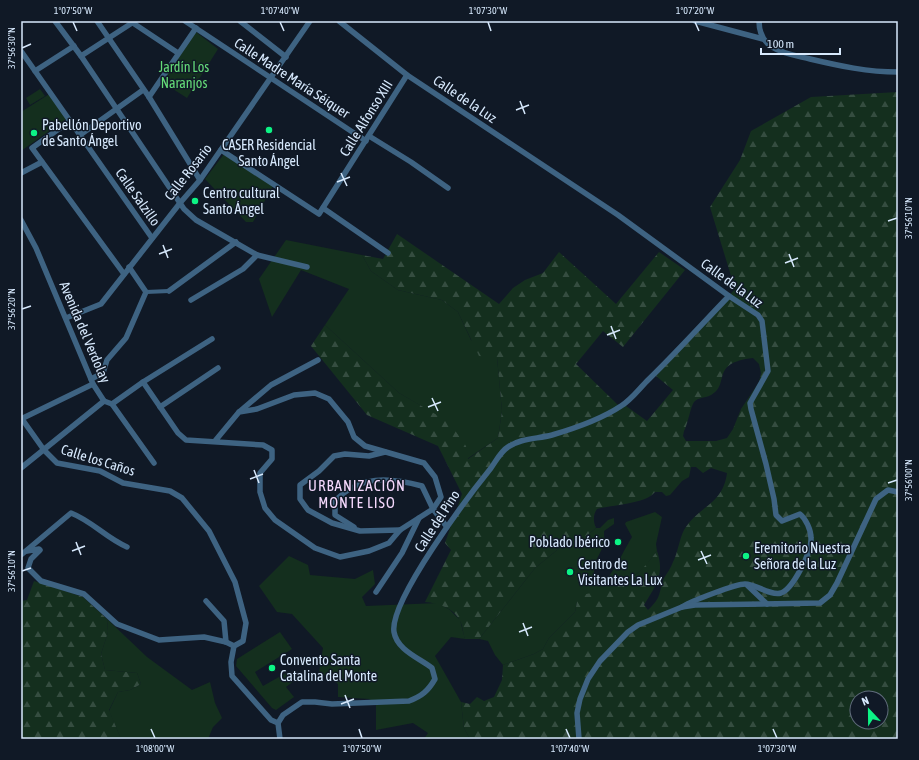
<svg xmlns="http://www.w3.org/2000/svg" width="919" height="760" font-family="'Asap Condensed',sans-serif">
<defs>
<pattern id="forest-firs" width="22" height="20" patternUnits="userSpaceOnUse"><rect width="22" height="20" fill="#142f1e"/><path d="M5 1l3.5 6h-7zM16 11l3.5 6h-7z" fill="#354d40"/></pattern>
</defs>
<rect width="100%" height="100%" fill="#101926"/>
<g fill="#142f1e">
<polygon points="196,32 218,49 187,98 162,82"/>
<polygon points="40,89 45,96 30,105 26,98"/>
<polygon points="51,93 66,119 21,151 21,112"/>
<polygon points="224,154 273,186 253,222 246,222 205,179"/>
<polygon points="286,240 362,255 371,271 398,290 442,300 458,312 471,340 497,357 502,411 498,438 467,459 421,406 399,393 325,325 349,289 301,270 272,317 259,279"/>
<path d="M655 512 662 517 656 544 657 551 645 567 624 584 577 602 575 612 549 638 543 649 534 654 503 665 495 655 488 641 479 639 535 568 562 546 586 536 596 528H600L608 520 614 518V524L604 531V537L606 540C601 554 588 567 597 583 599 583 602 583 603 582 611 578 626 546 632 537L625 524 626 522Z"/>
<polygon points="289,556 308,565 310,575 355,579 373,570 375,584 362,597 366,606 438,603 450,610 460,620 465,639 451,637 435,656 461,702 464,728 470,739 424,739 428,733 413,723 376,730 376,704 369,699 338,697 338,684 319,672 323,648 292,614 277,612 259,586"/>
<polygon points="107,619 147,657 192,690 210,682 215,703 222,718 213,727 208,739 121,739 109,711 118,692 130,690 141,684 137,673 105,670 101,654 108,632"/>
<polygon points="280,632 292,649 255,672 263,686 286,673 294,681 286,687 294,697 276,710 272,708 236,666 237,659"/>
</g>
<g fill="url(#forest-firs)" fill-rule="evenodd">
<path d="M898 92V739H470L464 728 461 702 470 704 477 697 484 701 494 697 502 680 503 665 534 654 543 649 549 638 575 612 577 602 582 595C620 586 633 584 657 551 665 575 656 585 644 605L648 610C662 597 658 594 664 578 667 573 671 568 673 562 678 552 679 540 684 530 698 506 723 505 727 473L711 468 703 473 696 467H691L689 477 682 481 670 495 666 496 662 492H655C646 504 611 505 597 509 593 514 593 522 596 528L586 536 562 546 535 568 479 639H465C463 634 463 626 460 621 454 608 438 603 425 602L451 550 445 543 462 494 438 446 367 415 311 346 325 325 399 393 449 422 466 446 468 459 498 438 502 411 497 357 479 356 458 312 442 300 398 290 371 271 362 255 383 259 397 234 499 304 513 288 525 280 543 273 559 252 616 304 659 252 685 270 623 347 603 331 576 364 618 405 626 406 647 421 673 390 656 376 735 289 710 207 740 160 751 131 811 97ZM753 358 759 364 761 373 759 382 741 409 733 429 727 438 716 441H686L683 436 684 431C688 424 690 408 694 402 698 397 706 398 711 395 731 384 709 363 753 358ZM857 698H881V722H857Z"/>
<polygon points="34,581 83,597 107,619 108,632 101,654 105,670 137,673 141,684 130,690 118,692 109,710 121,739 21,739 21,601 27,600"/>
</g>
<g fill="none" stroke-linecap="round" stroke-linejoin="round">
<polyline stroke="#3e6382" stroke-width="4" points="146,292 169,291"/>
<g stroke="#3e6382" stroke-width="5.5">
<polyline points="55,21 81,56 184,209 196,220 257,255 307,267"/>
<polyline points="97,21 149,97 200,180"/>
<polyline points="185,21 366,141"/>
<polyline points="240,21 286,57"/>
<path d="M339 21 407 75 618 215 729 296 758 315 762 321 768 371 750 403 751 409 766 464 774 499 776 515 782 521 800 514C806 519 811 530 811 538 812 551 793 589 781 593 770 596 756 584 745 584 736 584 691 601 682 607"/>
<polyline points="695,21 763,39"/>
<path d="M759 21C759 32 763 41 772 47 783 54 798 56 810 59 840 66 867 72 898 72"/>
<polyline points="133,23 178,53"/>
<polyline points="21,51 152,238"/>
<polyline points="81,56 135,21"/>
<polyline points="35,71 74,46"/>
<polyline points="149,97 196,28"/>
<polyline points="70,121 32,148 124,274"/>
<polyline points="80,135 143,90"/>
<polyline points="369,136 411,162 448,188"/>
<polyline points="221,150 319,214 407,75"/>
<polyline points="21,173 42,162"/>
<polyline points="323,208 388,253"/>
<polyline points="21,220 36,248 93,384 104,401 112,404 154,463"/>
<polyline points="169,291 236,242"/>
<polyline points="191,300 243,269 257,255"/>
<polyline points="66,318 101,304 180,203 200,180 310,21"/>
<polyline points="91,379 103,373 107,360 126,338 146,292 129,267"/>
<polyline points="143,382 178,433 186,440 263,445 272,450 272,459 260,473 260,492 265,508 275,520 315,548 340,557 369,551 389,543 400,530 433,509 441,497 435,477 424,463 365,446 354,437 348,422 329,399 315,393 294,395 257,409 239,412 215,441"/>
<polyline points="112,404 143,382 212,339"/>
<polyline points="160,407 218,368"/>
<polyline points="239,412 271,385 318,360"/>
<polyline points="21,419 93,384"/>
<polyline points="22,419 44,450 57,463 100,471 123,483 170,491 182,498 209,531 235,582 246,623 243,641 234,646 231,662 232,676 271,720 278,723"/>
<polyline points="385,452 369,456 345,454 334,456 319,471 300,485 300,499 308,510 332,523 360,531 400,530"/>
<polyline points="21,468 104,401"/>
<path d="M354 527 335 515V501C360 475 389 477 422 486L433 509 447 527"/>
<polyline points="27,551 39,549 40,550 31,559 28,568 41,581 84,594 117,624 159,640 204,637 226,642 234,646"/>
<path d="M21 555 71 513C92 521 106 538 127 547"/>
<polyline points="747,585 767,604"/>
<polyline points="376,592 402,553 419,518"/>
<polyline points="206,601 224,621 226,642"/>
<path d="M280 739 278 723 283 715 302 702H315L332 704 409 701C422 696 428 691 435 679L432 668C419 658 397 650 394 632 389 601 470 494 491 468 496 461 501 451 508 447 521 438 537 439 552 435 576 428 600 420 621 406 631 400 639 389 647 381 675 354 702 324 729 296"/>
<polyline points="579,739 577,713 580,699 588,679 600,661 628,632 638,625 682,607 695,605 820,603 830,595 837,583 876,499 888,490 898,492"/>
</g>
</g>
<path fill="none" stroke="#d7e9fd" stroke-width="1.5" d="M73 22 77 31M280 22 284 31M488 22 491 31M695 22 699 31M22 48 31 44M520 101 525 114M516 110 529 105M341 173 347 186M337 182 350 177M888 221 897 218M163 245 168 258M159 254 172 249M789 254 794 267M785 263 798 258M22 309 31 306M611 326 616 339M607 335 620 330M432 398 438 411M428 407 441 402M254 470 259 483M250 479 263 474M888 483 897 480M76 542 81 555M72 551 85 546M701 551 707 564M698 560 711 555M22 571 31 568M523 623 528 636M519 632 532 627M345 695 350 708M341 704 354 699M151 729 155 738M359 729 362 738M566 729 570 738M773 729 777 738"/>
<g fill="#0cf485" stroke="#101926" stroke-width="1.5">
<circle cx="269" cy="130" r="4"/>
<circle cx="34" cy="133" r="4"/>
<circle cx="195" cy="201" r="4"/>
<circle cx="618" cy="542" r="4"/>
<circle cx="746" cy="556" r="4"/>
<circle cx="570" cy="572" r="4"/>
<circle cx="272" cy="668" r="4"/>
</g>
<g text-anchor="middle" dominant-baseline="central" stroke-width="3" stroke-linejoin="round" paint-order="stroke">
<g font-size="14" fill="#65db79" stroke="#101926">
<text x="184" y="67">Jardín Los<tspan x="184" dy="16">Naranjos</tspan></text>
</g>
<g font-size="14" fill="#d7e9fd" stroke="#101926">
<text transform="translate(292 78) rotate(33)">Calle Madre María Séiquer</text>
<text transform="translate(465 99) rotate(34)">Calle de la Luz</text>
<text transform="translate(366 118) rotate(-58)">Calle Alfonso XIII</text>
<text transform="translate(188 172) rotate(-52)">Calle Rosario</text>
<text transform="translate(138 197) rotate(55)">Calle Salzillo</text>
<text transform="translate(732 283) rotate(36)">Calle de la Luz</text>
<text transform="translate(85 332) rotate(67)">Avenida del Verdolay</text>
<text transform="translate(98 460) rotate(17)">Calle los Caños</text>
<text transform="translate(437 521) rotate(-57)">Calle del Pino</text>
</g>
<g font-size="14" fill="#d7e9fd" stroke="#101926" text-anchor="start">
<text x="42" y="125">Pabellón Deportivo<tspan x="42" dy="16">de Santo Ángel</tspan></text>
<text x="269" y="145" text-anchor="middle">CASER Residencial<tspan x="269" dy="16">Santo Ángel</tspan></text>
<text x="203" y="193">Centro cultural<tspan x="203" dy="16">Santo Ángel</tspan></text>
<text x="610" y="542" text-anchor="end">Poblado Ibérico</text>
<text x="754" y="548">Eremitorio Nuestra<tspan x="754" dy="16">Señora de la Luz</tspan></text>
<text x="578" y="564">Centro de<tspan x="578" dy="16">Visitantes La Lux</tspan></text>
<text x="280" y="660">Convento Santa<tspan x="280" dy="16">Catalina del Monte</tspan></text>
</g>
<g font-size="15" letter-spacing="1" fill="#f5d9fd" stroke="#101926">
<text x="357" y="485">URBANIZACIÓN<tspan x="357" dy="17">MONTE LISO</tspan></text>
</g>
</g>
<rect width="919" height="760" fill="none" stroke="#101926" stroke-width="44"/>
<g transform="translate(869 710) rotate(338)"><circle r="19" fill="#101926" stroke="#606c7c"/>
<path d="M0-3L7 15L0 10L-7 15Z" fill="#0cf485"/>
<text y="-6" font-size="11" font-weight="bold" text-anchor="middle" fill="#d7e9fd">N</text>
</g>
<path d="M761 48v6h79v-6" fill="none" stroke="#d7e9fd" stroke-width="2"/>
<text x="767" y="48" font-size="12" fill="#d7e9fd" stroke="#101926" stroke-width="3" paint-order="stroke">100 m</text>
<rect x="22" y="22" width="875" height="716" fill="none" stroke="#d7e9fd" stroke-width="1.5"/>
<g font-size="10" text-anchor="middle" fill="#d7e9fd">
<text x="73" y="14">1°07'50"W</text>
<text x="280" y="14">1°07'40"W</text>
<text x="488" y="14">1°07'30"W</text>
<text x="695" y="14">1°07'20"W</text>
<text transform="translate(11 48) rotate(-90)" y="4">37°56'30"N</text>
<text transform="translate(908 218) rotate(-90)" y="4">37°56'10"N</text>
<text transform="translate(11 309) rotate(-90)" y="4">37°56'20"N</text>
<text transform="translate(908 480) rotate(-90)" y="4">37°56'00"N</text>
<text transform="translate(11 571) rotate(-90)" y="4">37°56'10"N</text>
<text x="155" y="752">1°08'00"W</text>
<text x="362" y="752">1°07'50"W</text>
<text x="570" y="752">1°07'40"W</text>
<text x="777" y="752">1°07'30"W</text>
</g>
</svg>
